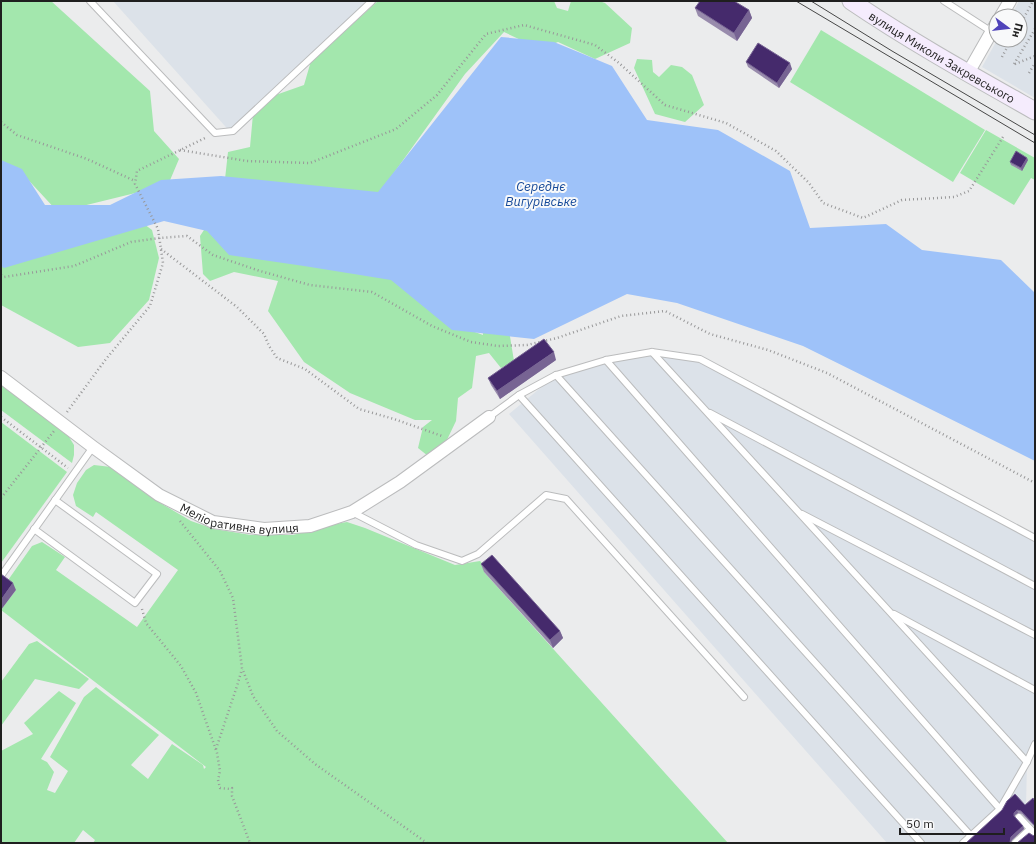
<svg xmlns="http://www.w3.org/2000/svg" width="1036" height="844" font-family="'IBM Plex Sans',sans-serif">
<rect width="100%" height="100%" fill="#ebeced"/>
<g fill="#dce2e9">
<polygon points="113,1 378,1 233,135"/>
<polygon points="1019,1 1035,1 1035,98 982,67 997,40 1020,40 1020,16 1011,16"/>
<polygon points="652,352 700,359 1035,538 1035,744 1027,762 1026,807 1035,803 1035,843 887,843 509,414 556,375"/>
</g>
<g fill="#a3e7ad">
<polygon points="1,1 51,1 150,91 154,131 179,159 168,185 58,212 20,171 1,161"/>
<polygon points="378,1 554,1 557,8 568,11 571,1 599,1 605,3 632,28 630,43 595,59 558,42 540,49 504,32 465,74 378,195 225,179 228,152 250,147 253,114 270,97 304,85 311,61"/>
<polygon points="821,30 985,130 953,182 790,82"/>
<polygon points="637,59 652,60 653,72 659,77 671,65 682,67 692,75 704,105 685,122 655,114 634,68"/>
<polygon points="986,130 1035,158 1035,180 1031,178 1014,205 960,173"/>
<polygon points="144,224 152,230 159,258 149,300 110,343 78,347 1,305 1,259"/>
<polygon points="208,224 352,248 464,328 483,335 482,316 507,318 514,361 501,368 489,353 476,356 472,388 458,398 456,421 444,446 428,456 418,448 423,427 432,420 415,420 350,393 304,362 268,311 278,281 234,272 210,281 203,274 200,236"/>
<polygon points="1,383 60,427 69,437 74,445 74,455 72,463 1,410"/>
<polygon points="1,422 67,472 1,563"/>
<polygon points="94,465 111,467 157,501 191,521 214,529 251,535 293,535 329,525 347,522 365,528 455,565 480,561 488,569 484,572 728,843 93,843 95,840 83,830 74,843 1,843 1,751 33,734 24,723 59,691 76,703 41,759 47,762 54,772 47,790 55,793 68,771 50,757 84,697 96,687 159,735 131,765 148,779 172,744 203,765 204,769 206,767 1,610 16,590 6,583 32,546 42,542 65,557 56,570 137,627 178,570 96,512 93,517 76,506 73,495 77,483 86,470"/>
<polygon points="37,641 89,679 79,689 35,679 1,726 1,682 29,644"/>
</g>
<polygon fill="#9ec2f9" points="501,37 554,42 612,66 647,120 718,130 790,171 810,228 886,224 922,250 1001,260 1035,293 1035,461 803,346 677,303 627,294 534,339 452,330 391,280 304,266 229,255 207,231 164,221 4,268 1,266 1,160 22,169 45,205 110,205 161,180 221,176 378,192"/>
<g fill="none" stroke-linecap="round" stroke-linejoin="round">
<g stroke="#bbbcbd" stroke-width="8">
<g id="lane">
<polyline points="90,1 215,133 233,131 372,1"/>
<polyline points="944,1 992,32"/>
<polyline points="652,352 1027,762"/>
<polyline points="606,360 1000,809"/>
<polyline points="556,375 971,836"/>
<polyline points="519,395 921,843"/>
<polyline points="710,413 1035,586"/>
<polyline points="489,417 519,395 556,375 606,360 652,352 700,359 1035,538"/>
<polyline points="352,512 416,545 462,561 478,554 546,495 566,499 744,697"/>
<polyline points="802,514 1035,635"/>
<polyline points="34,529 135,603 157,574 55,500"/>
<polyline points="1,576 93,447"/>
<polyline points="894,614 1035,690"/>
<polyline points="1019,817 1035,834"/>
<polyline points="963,843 1000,809 1027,762 1035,744"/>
<polyline points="1015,843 1030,829"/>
</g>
</g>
<g stroke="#bbbcbd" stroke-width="14">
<g id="street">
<polyline points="1001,16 1010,1"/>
<polyline points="968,73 996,24"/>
<path id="s1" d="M1 377 93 447 159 495 213 522 264 529 310 526 352 512 400 482 489 417"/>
</g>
</g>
<g stroke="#bbbcbd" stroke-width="19">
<g id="secondary">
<path id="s2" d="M851 1C910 41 973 76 1035 111"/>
</g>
</g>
<g stroke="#989899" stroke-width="2.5" stroke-dasharray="1 3" stroke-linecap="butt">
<polyline points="1020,25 1033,1"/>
<polyline points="1002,57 1011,40"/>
<polyline points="1014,64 1035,29"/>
<polyline points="1015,64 1035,56"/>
<polyline points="1029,73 1035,63"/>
<polyline points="1,122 17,135 87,159 135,181"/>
<polyline points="180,150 247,161 310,163 396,129 437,95 486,34 524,25 595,45 619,63 665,105 726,123 776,151 809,183 823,203 863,218 902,200 954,197 969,191 1003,137"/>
<polyline points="161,249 237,307 264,334 269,346 277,358 305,369 359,409 394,419 442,436"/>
<polyline points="1,275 4,277 74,266 131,242 159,238 187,236 213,255 260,271 310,285 372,292 432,326 471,342 498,346 527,345 557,338 621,316 665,311 710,334 768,350 827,373 1035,483"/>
<polyline points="67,412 106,359 150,306 163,263 158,229 135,184 137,171 207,137"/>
<polyline points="1,417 68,468"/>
<polyline points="1,498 54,431"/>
<polyline points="180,521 220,571 233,598 242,668 253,696 277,731 315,764 427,843"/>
<polyline points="142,609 146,623 181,666 196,693 217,753 220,771 218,780 220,788 230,789 232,788 232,796 250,843"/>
<polyline points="216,749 237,686 242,669"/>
</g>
<use href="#lane" stroke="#fff" stroke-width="6"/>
<use href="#street" stroke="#fff" stroke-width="12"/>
<use href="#secondary" stroke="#f5ecfd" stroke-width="17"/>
<g stroke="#474747" stroke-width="1">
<polyline points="796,1 1035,143"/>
<polyline points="811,1 892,51 1035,135"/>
</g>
</g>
<g fill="#988bac">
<polygon points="695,8 749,10 752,18 737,41 698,16"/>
<polygon points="746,62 792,69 779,88 748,67"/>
<polygon points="1028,160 1022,171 1011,165 1010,162"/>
<polygon points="556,360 500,399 491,385 488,378"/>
<polygon points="481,564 560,631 563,638 553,648 484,572"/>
<polygon points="1035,801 1035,827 1022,814 1018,813 1015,815 1015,817 1023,826 1024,829 1012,840 1002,810 1025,805"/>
</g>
<g fill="#776493">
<polygon points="749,10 752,18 737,41 734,33"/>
<polygon points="790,63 792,69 779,88 777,83"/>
<polygon points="1027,158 1028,160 1022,171 1021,168"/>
<polygon points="554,352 556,360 500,399 497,391"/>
<polygon points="13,583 16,590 1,610 1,600"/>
<polygon points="560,631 563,638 553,648 550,640"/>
<polygon points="1017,810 1018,813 1015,815 1015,818 1014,816 1014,813"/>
<polygon points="1023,826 1024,829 1012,840 1011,843 1010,842 1011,837"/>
</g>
<g fill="#452a6c" stroke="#776493">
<polygon points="700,1 734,1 749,10 734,33 695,8"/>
<polygon points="758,43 790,63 777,83 746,62"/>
<polygon points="1016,151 1027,158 1021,168 1010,162"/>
<polygon points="544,339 554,352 497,391 488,378"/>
<polygon points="492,555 560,631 550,640 481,564"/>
<polygon points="1,574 13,583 1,600"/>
<polygon points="1015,794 1025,805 1033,798 1035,801 1035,826 1021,811 1017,810 1014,813 1014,816 1023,826 1011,837 1010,842 1011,843 966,843 1002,810 1007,801"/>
<polygon points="1029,833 1032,835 1035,836 1035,843 1017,843"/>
</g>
<g text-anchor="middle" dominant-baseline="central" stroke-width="4" stroke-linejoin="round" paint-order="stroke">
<g font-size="12" fill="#1f1f1f" stroke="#f8f9fa">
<text stroke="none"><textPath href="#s2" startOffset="107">вулиця Миколи Закревського</textPath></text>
<text stroke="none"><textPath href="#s1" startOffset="283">Меліоративна вулиця</textPath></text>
</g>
<g font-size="13" font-style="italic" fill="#174a99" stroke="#f8f9fa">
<text x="541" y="186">Середнє<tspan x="541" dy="15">Вигурівське</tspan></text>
</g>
</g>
<rect width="1036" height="844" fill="none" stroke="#1f1f1f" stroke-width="4"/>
<g transform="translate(1008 28) rotate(105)"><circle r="19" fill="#f8f9fa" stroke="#a1a2a2"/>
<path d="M0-3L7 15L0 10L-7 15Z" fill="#4f43ba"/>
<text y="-6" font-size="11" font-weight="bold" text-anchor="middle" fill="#1f1f1f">Пн</text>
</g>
<path d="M900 828v6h104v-6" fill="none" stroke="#1f1f1f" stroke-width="2"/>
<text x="906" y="828" font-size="12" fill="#1f1f1f" stroke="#f8f9fa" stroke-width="3" paint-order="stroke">50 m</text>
</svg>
